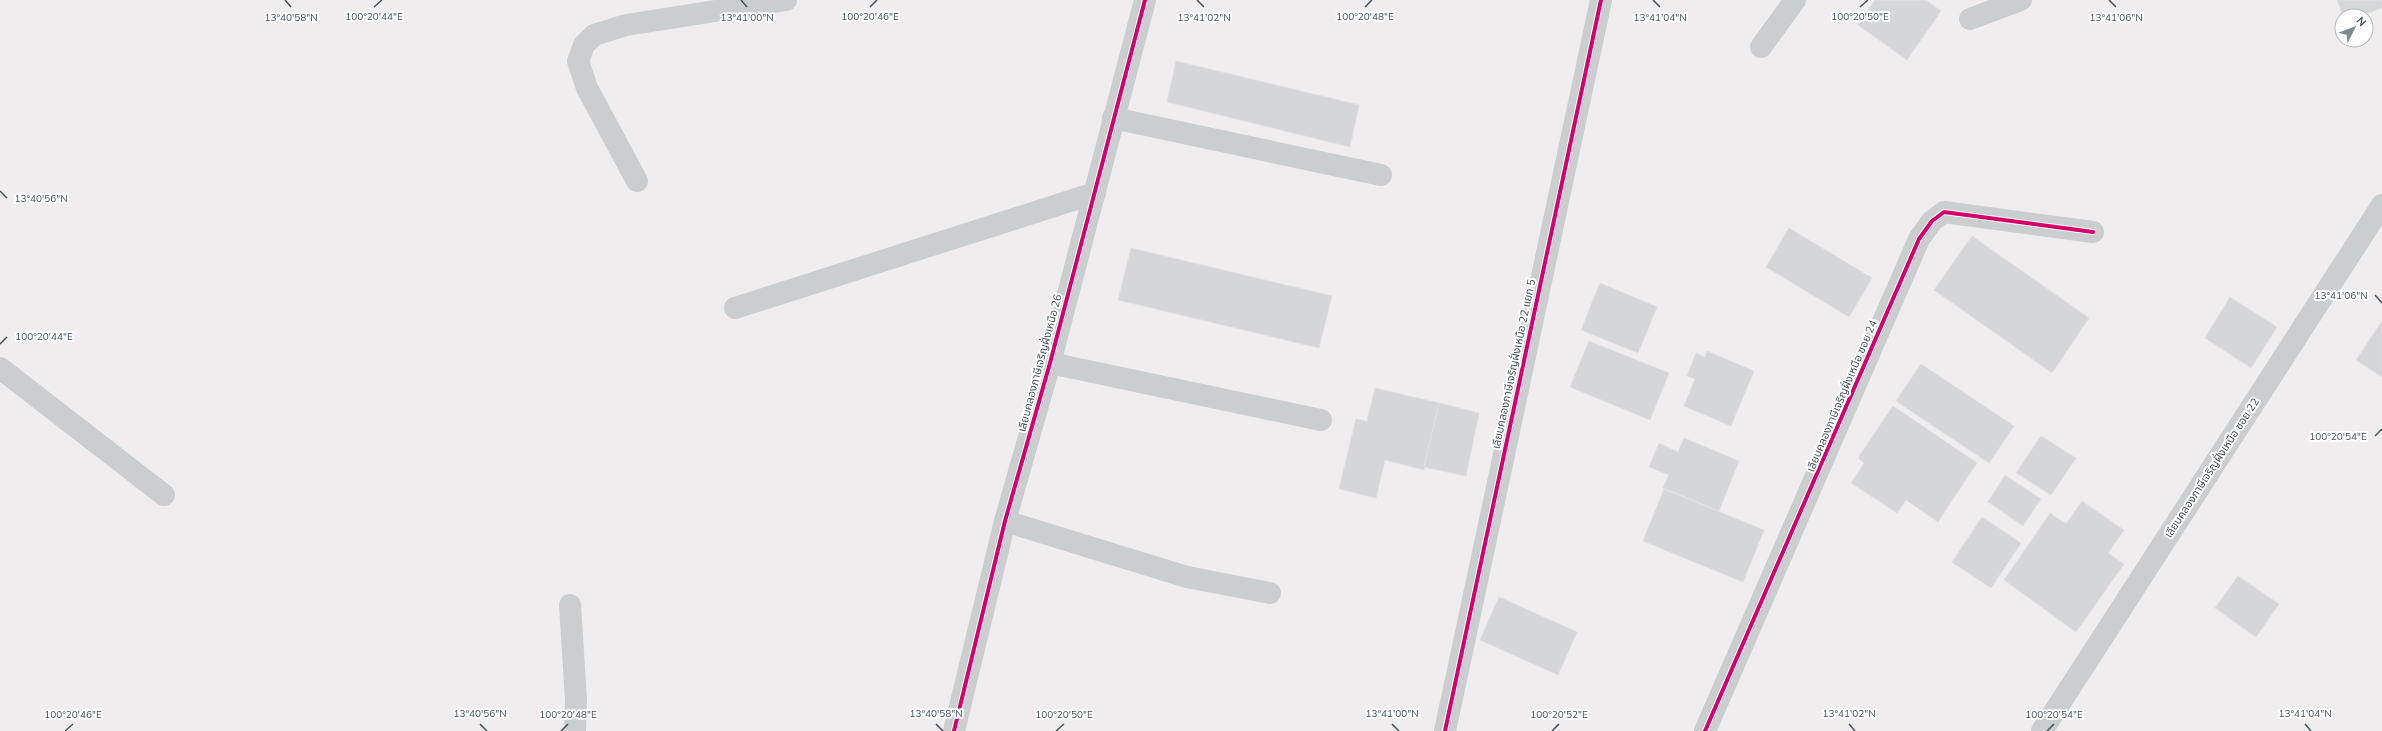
<svg xmlns="http://www.w3.org/2000/svg" width="2382" height="731" font-family="'Nunito Sans','Noto Sans Thai',sans-serif">
<rect width="100%" height="100%" fill="#efedee"/>
<g fill="#d5d6d8" stroke="#e0dfe1">
<polygon points="1875,0 1926,0 1941,11 1907,60 1858,25"/>
<polygon points="2337,0 2382,0 2382,8 2361,16 2343,16"/>
<polygon points="1176,61 1359,105 1350,147 1167,102"/>
<polygon points="1789,228 1872,278 1849,317 1766,267"/>
<polygon points="1972,236 2089,318 2052,373 1934,290"/>
<polygon points="1131,248 1332,296 1319,348 1118,300"/>
<polygon points="1600,283 1657,307 1638,353 1581,330"/>
<polygon points="2230,297 2277,327 2251,368 2205,338"/>
<polygon points="2382,321 2382,377 2356,360"/>
<polygon points="1589,341 1669,373 1650,420 1570,387"/>
<polygon points="1707,351 1754,371 1731,426 1684,406 1695,379 1687,376 1696,353 1705,357"/>
<polygon points="1921,364 2014,426 1989,463 1896,401"/>
<polygon points="1375,388 1439,403 1424,470 1385,460 1376,498 1339,489 1356,419 1367,421"/>
<polygon points="1439,403 1479,413 1466,476 1424,467"/>
<polygon points="1893,406 1977,463 1938,522 1906,500 1897,513 1851,483 1864,463 1858,458"/>
<polygon points="2041,436 2076,458 2051,495 2016,473"/>
<polygon points="1684,438 1739,461 1719,511 1663,488 1669,475 1649,467 1659,443 1678,452"/>
<polygon points="2005,475 2041,499 2023,526 1988,502"/>
<polygon points="1664,489 1764,530 1743,582 1643,541"/>
<polygon points="2082,501 2124,530 2108,553 2124,564 2076,632 2004,580 2050,513 2066,524"/>
<polygon points="1982,517 2021,543 1991,588 1952,562"/>
<polygon points="2238,576 2279,604 2256,637 2215,608"/>
<polygon points="1499,597 1577,632 1558,675 1480,640"/>
</g>
<g fill="none" stroke-linecap="round" stroke-linejoin="round">
<g stroke="#cacecf" stroke-width="22">
<polyline points="1970,19 2021,0"/>
<polyline points="1761,47 1795,0"/>
<polyline points="1113,118 1381,175"/>
<polyline points="637,181 587,88 578,61 584,45 594,35 626,25 786,0"/>
<polyline points="735,308 1095,193"/>
<polyline points="1050,363 1321,420"/>
<polyline points="0,368 164,495"/>
<polyline points="1005,521 1187,577 1270,593"/>
<polyline points="570,605 576,700 575,731"/>
<polyline points="954,731 1005,521 1050,363 1145,0"/>
<polyline points="1445,731 1601,0"/>
<polyline points="1705,731 1919,239 1932,221 1944,212 2093,232"/>
<polyline points="2042,731 2382,205"/>
</g>
<g stroke="#fff" stroke-width="6">
<g id="cycleway">
<polyline points="954,731 1005,521 1050,363 1145,0"/>
<polyline points="1445,731 1601,0"/>
<polyline points="1705,731 1919,239 1932,221 1944,212 2093,232"/>
</g>
</g>
<use href="#cycleway" stroke="#d6006c" stroke-width="4"/>
</g>
<path fill="none" stroke="#43545c" stroke-width="1.5" d="M285 0 291 7M741 0 747 7M1197 0 1204 7M1653 0 1660 7M2109 0 2116 7M374 7 382 0M870 7 877 0M1365 7 1372 0M1860 7 1868 0M0 191 7 198M2375 295 2382 303M0 344 7 337M2375 436 2382 429M480 724 487 731M936 724 943 731M1392 724 1399 731M1849 724 1855 731M2305 724 2311 731M65 731 73 724M561 731 568 724M1056 731 1064 724M1552 731 1559 724M2047 731 2054 724"/>
<g text-anchor="middle" dominant-baseline="central" stroke-width="4" stroke-linejoin="round" paint-order="stroke">
<g font-size="11" fill="#43545c" stroke="#fff">
<text transform="translate(1040 363) rotate(-75)">เลียบคลองภาษีเจริญฝั่งเหนือ 26</text>
<text transform="translate(1514 364) rotate(-78)">เลียบคลองภาษีเจริญฝั่งเหนือ 22 แยก 5</text>
<text transform="translate(1842 396) rotate(-67)">เลียบคลองภาษีเจริญฝั่งเหนือ ซอย 24</text>
<text transform="translate(2212 468) rotate(-57)">เลียบคลองภาษีเจริญฝั่งเหนือ ซอย 22</text>
</g>
</g>
<g font-size="10" text-anchor="middle" fill="#43545c" stroke="#fff" stroke-width="4" stroke-linejoin="round" paint-order="stroke">
<text x="374" y="20">100°20'44"E</text>
<text x="870" y="20">100°20'46"E</text>
<text x="1365" y="20">100°20'48"E</text>
<text x="1860" y="20">100°20'50"E</text>
<text x="291" y="21">13°40'58"N</text>
<text x="747" y="21">13°41'00"N</text>
<text x="1660" y="21">13°41'04"N</text>
<text x="1204" y="21">13°41'02"N</text>
<text x="2116" y="21">13°41'06"N</text>
<text x="41" y="202">13°40'56"N</text>
<text x="2341" y="299">13°41'06"N</text>
<text x="44" y="340">100°20'44"E</text>
<text x="2338" y="440">100°20'54"E</text>
<text x="480" y="717">13°40'56"N</text>
<text x="936" y="717">13°40'58"N</text>
<text x="1392" y="717">13°41'00"N</text>
<text x="1849" y="717">13°41'02"N</text>
<text x="2305" y="717">13°41'04"N</text>
<text x="73" y="718">100°20'46"E</text>
<text x="568" y="718">100°20'48"E</text>
<text x="1064" y="718">100°20'50"E</text>
<text x="1559" y="718">100°20'52"E</text>
<text x="2054" y="718">100°20'54"E</text>
</g>
<g transform="translate(2354 28) rotate(48)"><circle r="19" fill="#ffffff" stroke="#b4bbbe"/>
<path d="M0-3L7 15L0 10L-7 15Z" fill="#7f8a8f"/>
<text y="-6" font-size="11" font-weight="bold" text-anchor="middle" fill="#43545c">N</text>
</g>
</svg>
